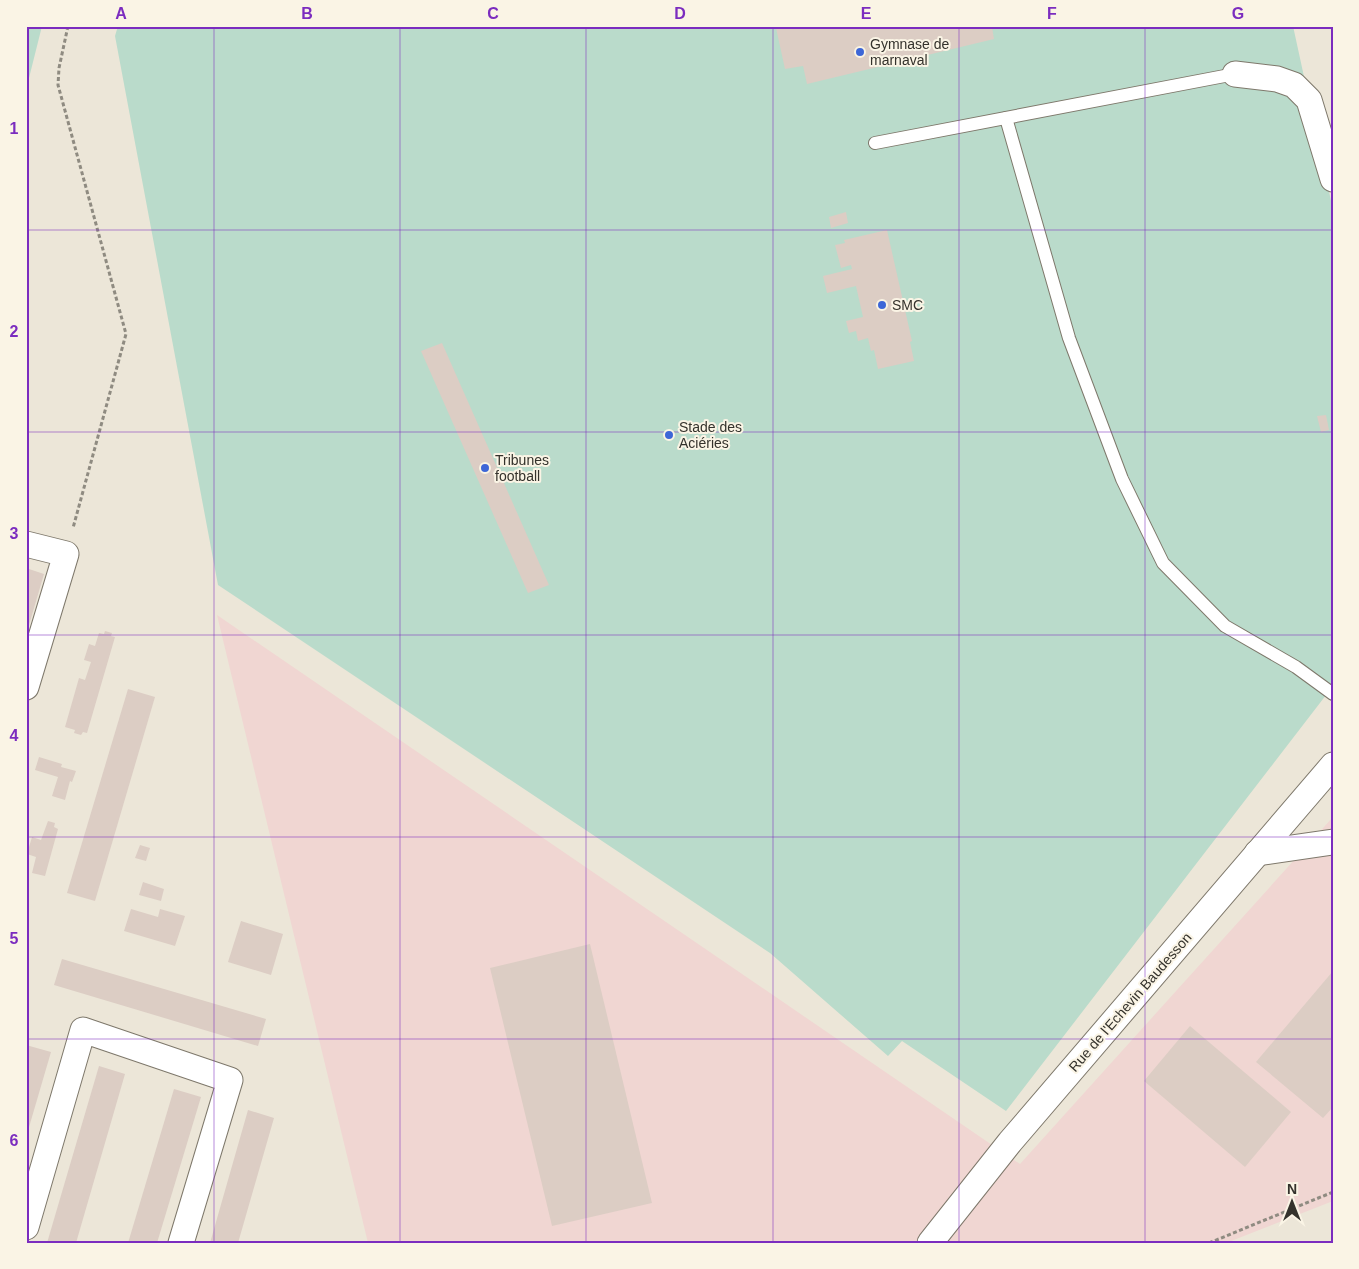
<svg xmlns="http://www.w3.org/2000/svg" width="1359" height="1269" font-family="Helvetica,sans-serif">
<rect width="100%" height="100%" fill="#ece6d8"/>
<polygon fill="#f0d6d2" points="217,615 1020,1164 1333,817 1333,1201 1226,1243 368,1243"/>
<g fill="#badbcb">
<polygon points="26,26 42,26 26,90"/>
<polygon points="118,26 1293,26 1333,210 1333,686 1006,1111 902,1041 888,1056 770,953 218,585 115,36"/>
</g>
<g fill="#dccdc4">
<polygon points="786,26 982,26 983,29 992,27 994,39 807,84 803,66 785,69 776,28"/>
<polygon points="846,212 848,223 831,228 829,217"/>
<polygon points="887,230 912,341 910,342 914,361 878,369 874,350 871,351 868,338 858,341 856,331 849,333 846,321 863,317 856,286 827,293 823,276 852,269 851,265 841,268 835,245 845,243 844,240"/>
<polygon points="442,343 549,585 528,593 421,351"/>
<polygon points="1326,415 1329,430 1321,432 1317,416"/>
<polygon points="26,568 44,574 27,632 26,632"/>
<polygon points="105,631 112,633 111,636 115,637 87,733 83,732 81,735 74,733 75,730 65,727 79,678 85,680 91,662 84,660 89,644 95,646 99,633 104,634"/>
<polygon points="128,689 155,697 95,901 67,893"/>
<polygon points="39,757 62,764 61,767 76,771 72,782 70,781 65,800 52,796 58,777 35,770"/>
<polygon points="48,821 55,823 54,827 58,829 45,876 32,873 36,857 27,854 32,837 41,840"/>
<polygon points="140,845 150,848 146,861 135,858"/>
<polygon points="143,882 164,889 161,901 139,895"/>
<polygon points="131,909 158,917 160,909 185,916 175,946 124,931"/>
<polygon points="241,921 283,934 271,975 228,962"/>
<polygon points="590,944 652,1203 552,1226 490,968"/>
<polygon points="62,959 266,1019 258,1046 54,985"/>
<polygon points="1333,971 1333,1107 1323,1118 1256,1062"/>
<polygon points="1190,1026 1291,1112 1245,1167 1144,1081"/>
<polygon points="26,1045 51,1052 27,1134 26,1134"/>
<polygon points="99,1066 125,1074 76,1243 47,1243"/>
<polygon points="174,1089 201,1097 157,1243 128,1243"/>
<polygon points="248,1110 274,1118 238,1243 210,1243"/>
</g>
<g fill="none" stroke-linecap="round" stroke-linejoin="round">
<g stroke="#7e786b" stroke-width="14">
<g id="lane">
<polyline points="1006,118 1069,338 1122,479 1163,563 1225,626 1296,667 1333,694"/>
<polyline points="875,143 1235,74"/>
</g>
</g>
<g stroke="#7e786b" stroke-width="27">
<g id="street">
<polyline points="1235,74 1277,79 1294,85 1309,100 1333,179"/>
<polyline points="26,544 66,554 26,687"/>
<polyline points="1257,853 1333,842"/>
<polyline points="26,1227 83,1030 230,1080 181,1243"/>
<polyline points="930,1243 1010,1142 1333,765"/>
</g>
</g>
<g stroke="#8f8b81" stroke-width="3" stroke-dasharray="4 2.5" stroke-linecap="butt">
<polyline points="68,26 59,68 58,85 126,334 73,528"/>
<polyline points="1209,1243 1333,1192"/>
</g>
<use href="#lane" stroke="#fff" stroke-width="12"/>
<use href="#street" stroke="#fff" stroke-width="25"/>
</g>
<path fill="none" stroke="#7b2cbf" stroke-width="1" stroke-opacity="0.55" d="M214 26V1243M400 26V1243M586 26V1243M773 26V1243M959 26V1243M1145 26V1243M26 230H1333M26 432H1333M26 635H1333M26 837H1333M26 1039H1333"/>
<g fill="#3d66d7" stroke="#faf4e5" stroke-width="2">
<circle cx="860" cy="52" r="5"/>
<circle cx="882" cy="305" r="5"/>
<circle cx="669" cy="435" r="5"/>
<circle cx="485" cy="468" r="5"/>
</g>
<g text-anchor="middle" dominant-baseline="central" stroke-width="4" stroke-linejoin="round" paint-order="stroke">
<g font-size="14" fill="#34322c" stroke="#faf4e5" text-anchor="start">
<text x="870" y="44">Gymnase de<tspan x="870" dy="16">marnaval</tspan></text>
<text x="892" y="305">SMC</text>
<text x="679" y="427">Stade des<tspan x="679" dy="16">Aciéries</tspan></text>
<text x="495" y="460">Tribunes<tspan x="495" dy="16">football</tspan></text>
</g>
<g font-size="14" fill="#34322c" stroke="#faf4e5">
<text transform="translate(1130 1002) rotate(-49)">Rue de l'Echevin Baudesson</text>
</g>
</g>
<rect width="1359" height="1269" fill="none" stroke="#faf4e5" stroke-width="55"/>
<g transform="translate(1292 1202)" stroke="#faf4e5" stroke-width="4" paint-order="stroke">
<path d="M0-4L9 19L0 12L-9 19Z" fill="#34322c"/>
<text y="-8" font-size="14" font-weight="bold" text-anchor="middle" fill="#34322c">N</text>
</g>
<rect x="28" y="28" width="1304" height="1214" fill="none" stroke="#7b2cbf" stroke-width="2"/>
<g font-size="16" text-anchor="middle" font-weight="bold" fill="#7b2cbf">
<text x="121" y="19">A</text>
<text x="307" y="19">B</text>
<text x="493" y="19">C</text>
<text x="680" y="19">D</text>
<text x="866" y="19">E</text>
<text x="1052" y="19">F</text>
<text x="1238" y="19">G</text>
<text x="14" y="134">1</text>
<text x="14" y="337">2</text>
<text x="14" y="539">3</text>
<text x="14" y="741">4</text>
<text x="14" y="944">5</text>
<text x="14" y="1146">6</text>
</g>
</svg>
